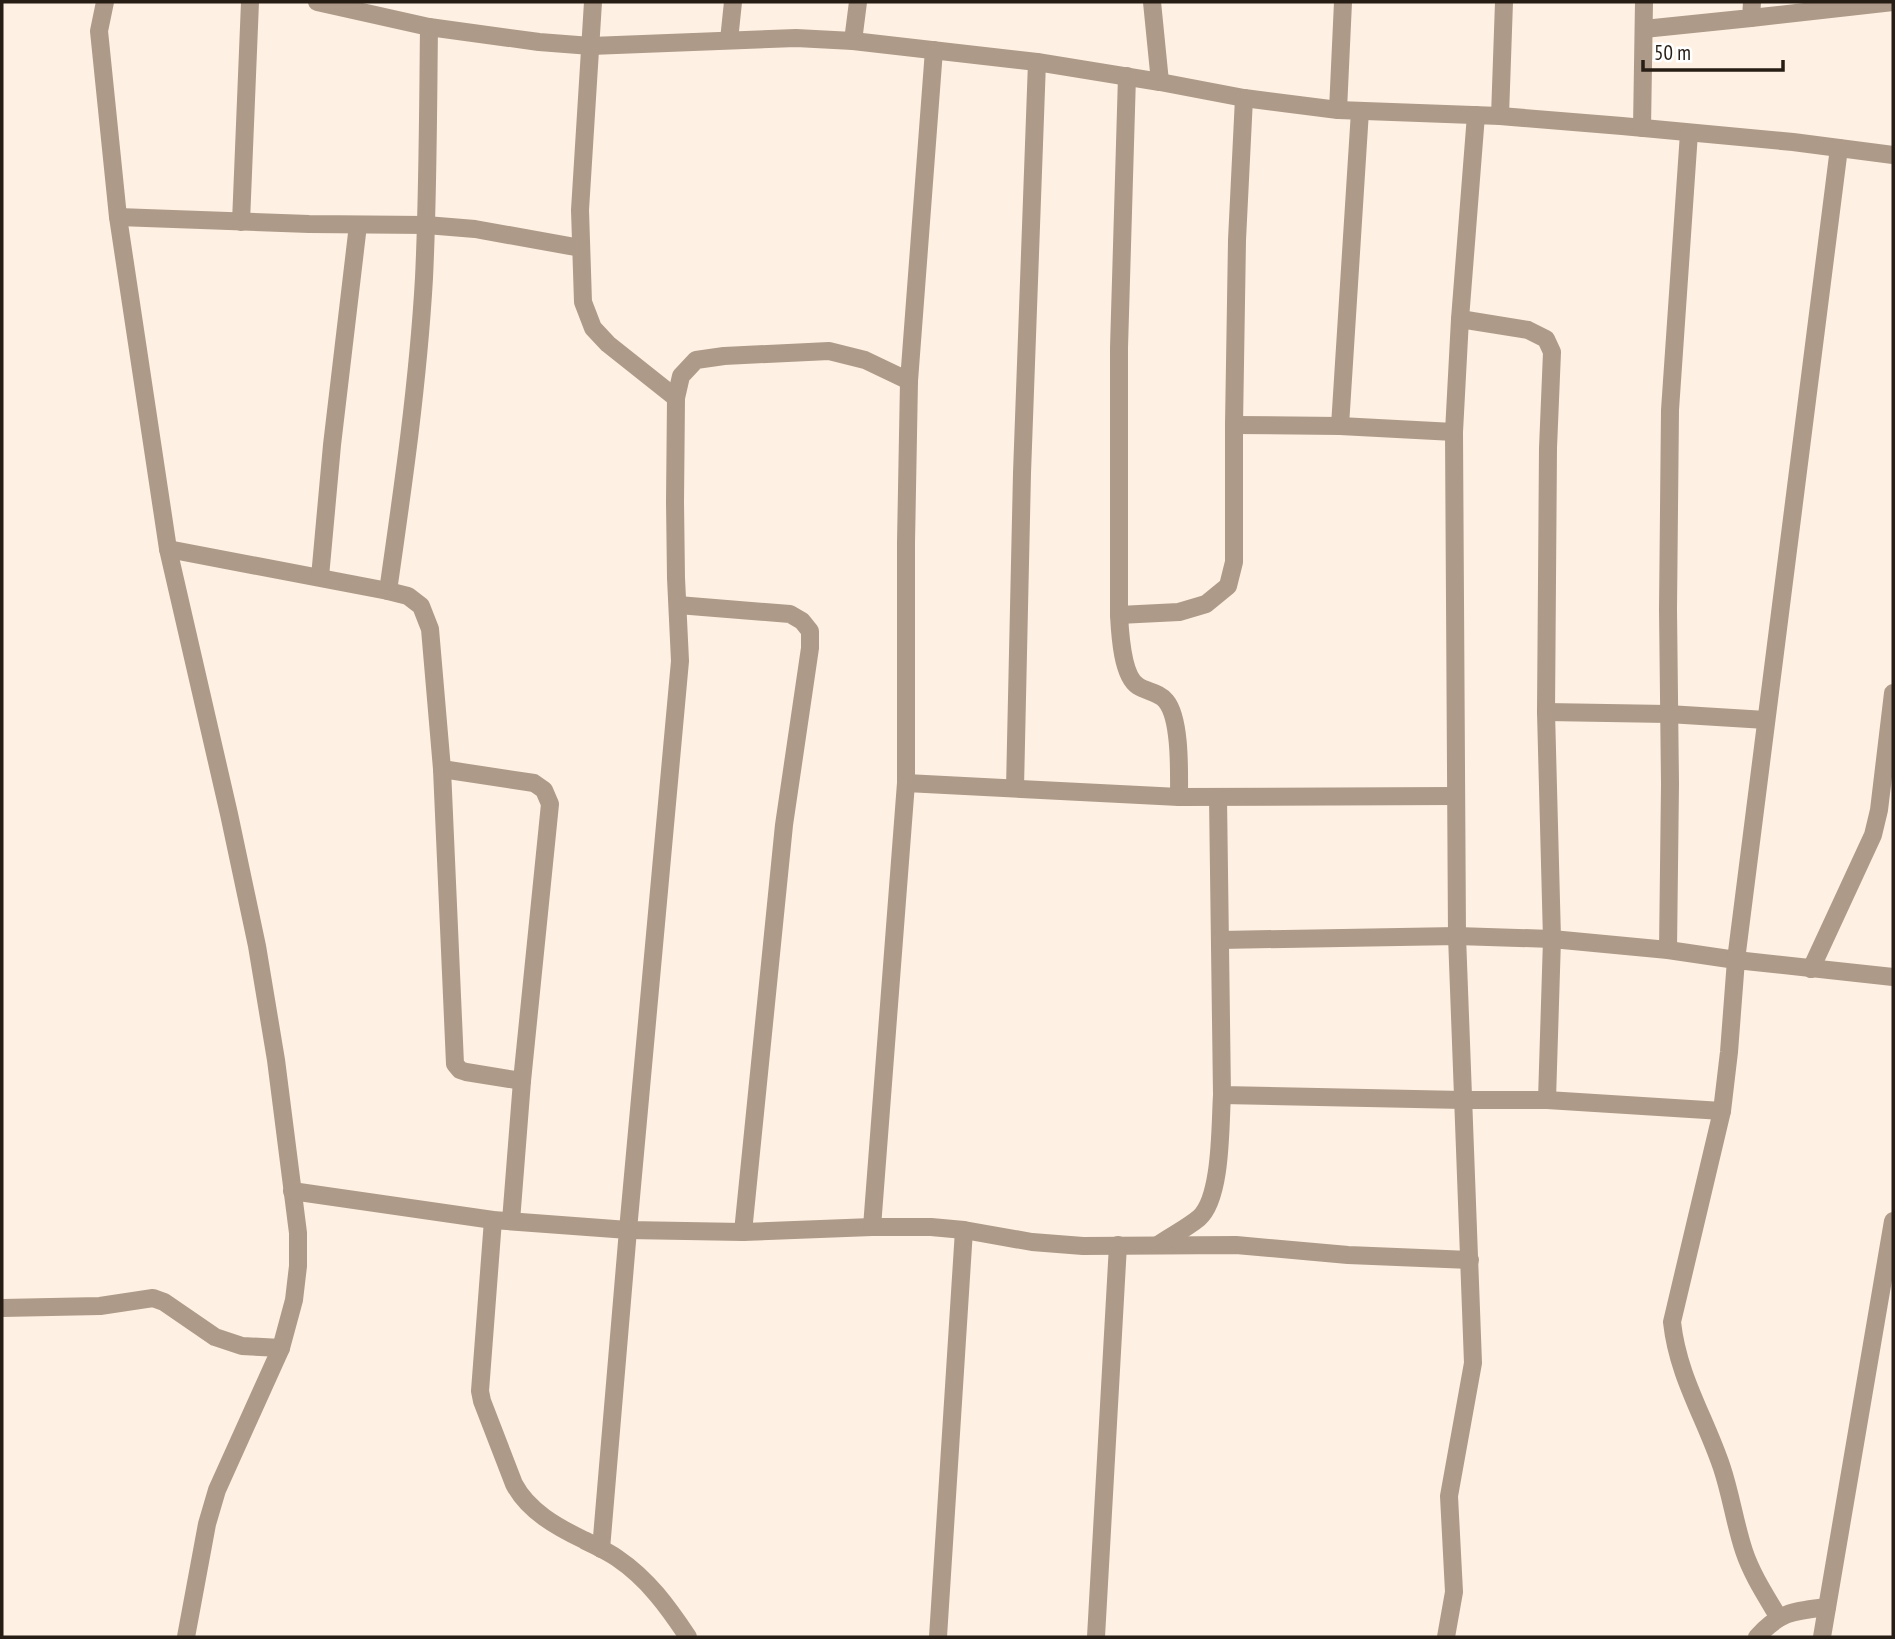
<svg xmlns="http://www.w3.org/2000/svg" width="1895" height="1639" font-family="'PT Sans Narrow',sans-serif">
<rect width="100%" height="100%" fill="#fef0e3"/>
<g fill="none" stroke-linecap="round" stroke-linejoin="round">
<g stroke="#ae9a88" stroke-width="18">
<polyline points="105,2 99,31 118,217 168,549 229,814 257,946 276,1060 298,1233 298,1266 294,1300 281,1348 217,1490 207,1524 186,1637"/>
<polyline points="317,2 429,27 539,42 591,46 796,38 853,41 1037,62 1160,82 1244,98 1338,110 1500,116 1622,126 1793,142 1893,155"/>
<polyline points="593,2 580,210 583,302 593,328 608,344 676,398"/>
<polyline points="1152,2 1160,82"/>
<polyline points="1751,18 1893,2"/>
<polyline points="1644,29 1751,18 1752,2"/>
<polyline points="729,40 733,2"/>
<polyline points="853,41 858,2"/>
<path d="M1127 76 1119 348V615C1120 633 1122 676 1138 686 1147 692 1159 692 1166 701 1181 719 1179 774 1179 797"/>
<polyline points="1338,110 1343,2"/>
<polyline points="1500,116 1504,2"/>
<polyline points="1642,128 1644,2"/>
<polyline points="118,217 309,224 426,225 475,229 581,248"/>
<polyline points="241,222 250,2"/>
<polyline points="1460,319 1528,330 1546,339 1552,352 1548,448 1546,712 1552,939 1547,1100"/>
<polyline points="1234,425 1340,426 1454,432"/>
<polyline points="1340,426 1360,111"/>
<polyline points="168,549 388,591 408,596 421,606 430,629 442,769 455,1064 460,1070 466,1072 522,1081"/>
<polyline points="320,577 332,445 358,225"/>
<path d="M388 591C403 487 418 383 424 278 428 194 428 110 429 27"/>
<polyline points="678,605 790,614 802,621 810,631 810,648 784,825 743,1232"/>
<polyline points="1119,615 1179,612 1206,604 1228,586 1234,562 1234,425 1237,240 1244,98"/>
<polyline points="1546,712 1668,714 1766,720"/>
<polyline points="442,769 534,783 544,790 550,804 522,1081 511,1221"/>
<polyline points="906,783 1179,797 1456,796"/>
<polyline points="1015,788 1022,473 1037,62"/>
<polyline points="1218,797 1222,1095 1463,1100 1547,1100 1722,1111"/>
<polyline points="1220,940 1457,936 1552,939 1668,950 1736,960 1893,977"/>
<polyline points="1668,950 1670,784 1668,609 1670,410 1689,133"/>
<polyline points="1811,969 1873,835 1879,810 1893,693"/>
<polyline points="292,1191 493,1220 628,1230 743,1232 872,1227 931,1227 964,1230 1032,1242 1083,1246 1236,1245 1348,1255 1470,1260"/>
<path d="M493 1220 480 1391 482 1401 514 1484C528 1511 557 1527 584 1540 595 1546 607 1551 617 1558 648 1579 668 1607 688 1637"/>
<polyline points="872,1227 906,783 906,543 909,381 934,50"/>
<path d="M1158 1245C1171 1236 1187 1228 1199 1218 1222 1198 1220 1124 1222 1095"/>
<polyline points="2,1308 100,1306 153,1298 164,1302 215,1337 242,1346 281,1348"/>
<polyline points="601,1549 628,1230 680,661 676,578 675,502 676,398 681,376 696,360 724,356 829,351 865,360 909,381"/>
<path d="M1779 1618C1766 1596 1752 1575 1744 1551 1735 1524 1731 1495 1722 1468 1705 1417 1678 1377 1672 1322L1722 1111 1729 1052 1736 960 1839 148"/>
<polyline points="938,1637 964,1230"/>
<polyline points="1096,1637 1118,1245"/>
<polyline points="1446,1637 1454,1592 1449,1496 1473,1363 1457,936 1454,432 1460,319 1476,115"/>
<path d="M1757 1637C1781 1611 1794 1611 1827 1607"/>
<polyline points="1822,1637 1893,1221"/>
</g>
</g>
<rect width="1895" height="1639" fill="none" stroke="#261d15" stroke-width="7"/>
<path d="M1643 60v10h140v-10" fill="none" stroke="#261d15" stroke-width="3.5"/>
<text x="1654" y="60" font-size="21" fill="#261d15" stroke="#ffffff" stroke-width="5" paint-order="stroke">50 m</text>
</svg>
